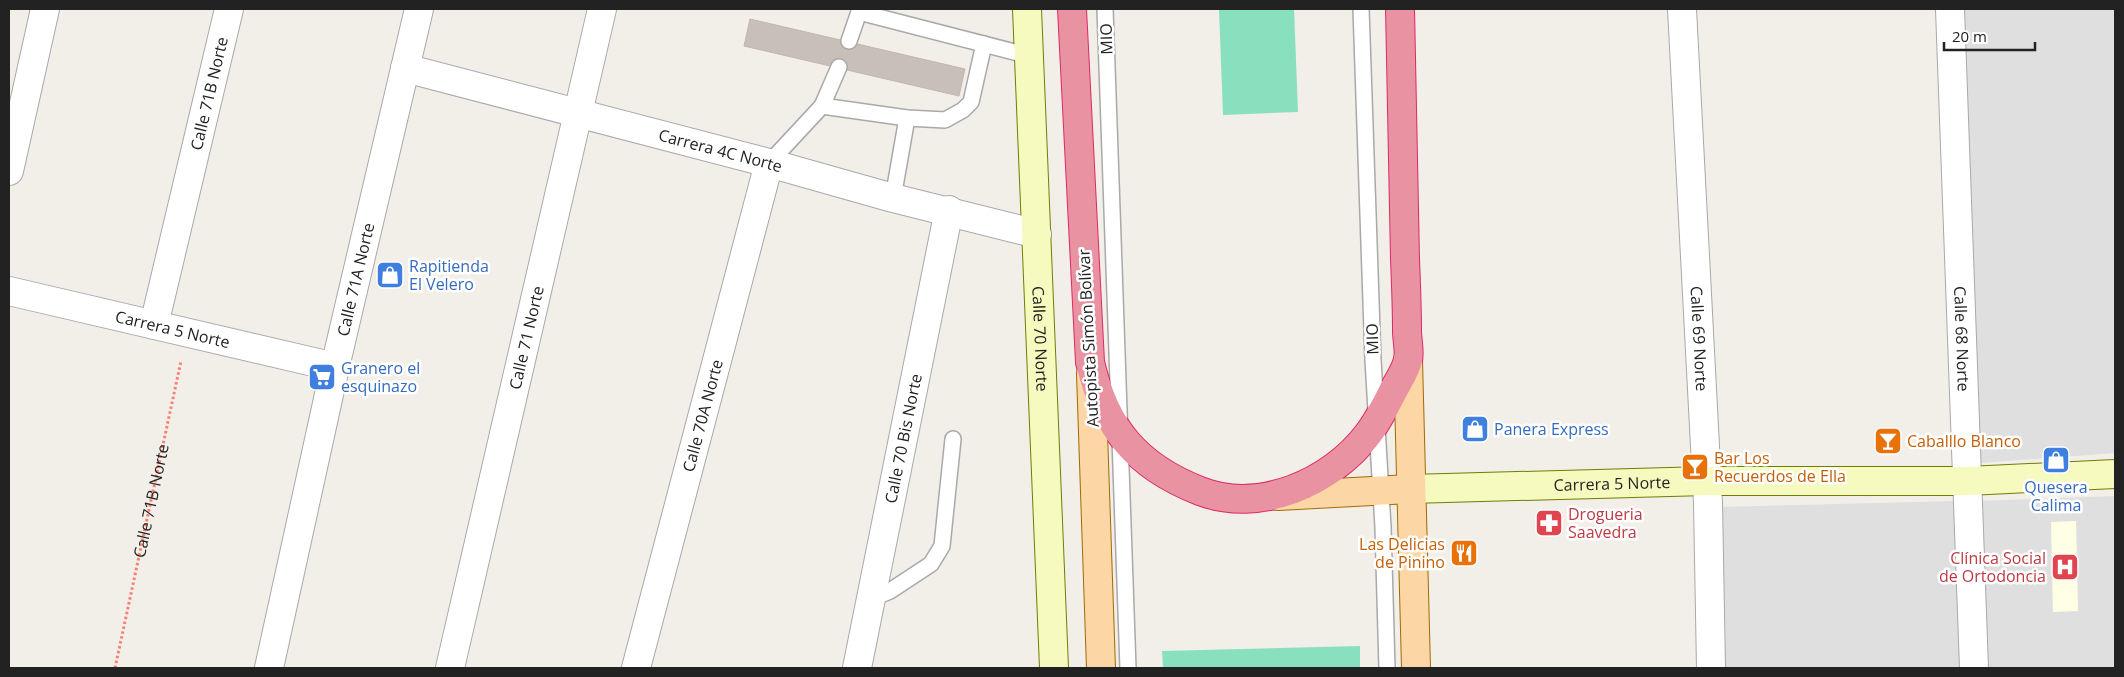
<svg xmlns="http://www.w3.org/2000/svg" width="2124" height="677" font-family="'Open Sans',sans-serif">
<rect width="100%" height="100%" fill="#f2efe9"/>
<g fill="#e0dfdf">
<polygon points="1950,9 2115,9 2115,453 1966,464"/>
<polygon points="2115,496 2115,668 1982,668 1979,501"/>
<polygon points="1956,501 1964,668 1719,668 1717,507"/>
</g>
<polygon fill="#ffffe5" points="2076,521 2078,611 2053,612 2051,522"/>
<g fill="#88e0be">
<polygon points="1219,9 1294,9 1298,112 1223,115"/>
<polygon points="1360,646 1360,668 1163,668 1162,651"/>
</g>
<polygon fill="#c7bfb8" stroke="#c4b6ab" points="750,19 965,69 959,96 744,46"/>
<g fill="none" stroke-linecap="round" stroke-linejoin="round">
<g stroke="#a9a9a9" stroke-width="18">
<g id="lane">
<polyline points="1105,9 1128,668"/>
<polyline points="1361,9 1373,360 1383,527 1387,668"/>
<polyline points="859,12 1030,56"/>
<polyline points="849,41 860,9"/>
<polyline points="839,67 822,106 907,118 945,120 963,110 971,102 984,44"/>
<polyline points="769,163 822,106"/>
<polyline points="893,198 907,118"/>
<polyline points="871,597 878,596 890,591 931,564 942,546 953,439"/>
</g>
</g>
<g stroke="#a9a9a9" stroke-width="30">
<g id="street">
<path id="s2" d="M1682 9 1708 503 1711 668"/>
<path id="s3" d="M1950 9 1974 668"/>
<path id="s4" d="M405 68 769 163 893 198 1037 234"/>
<polyline points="9,171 45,9"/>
<path id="s5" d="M9 291 335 367"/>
<path id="s6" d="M154 325 229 9"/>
<path id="s7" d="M269 668 335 367 419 9"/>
<path id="s8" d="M450 668 602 9"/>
<path id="s9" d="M636 668 769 163"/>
<path id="s10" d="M857 668 949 210"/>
</g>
</g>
<g stroke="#707d05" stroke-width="30">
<g id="secondary">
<path id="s11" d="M1027 9 1054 668"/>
<path id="s12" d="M1410 489 1706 481H1968L2115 474"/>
</g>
</g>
<g stroke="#a06b00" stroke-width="30">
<g id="primary">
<polyline points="1408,360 1416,668"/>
<polyline points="1091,374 1101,668"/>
<polyline points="1278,496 1410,489"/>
</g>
</g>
<g stroke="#dc2a67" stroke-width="30">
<path id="highway" d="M1072 9 1090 362C1105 428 1136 466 1200 491 1259 514 1331 483 1368 434 1378 421 1385 407 1392 393 1397 383 1406 370 1408 360 1410 351 1407 340 1407 331 1407 307 1406 283 1405 259 1403 175 1402 92 1400 9"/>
</g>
<path stroke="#fa8072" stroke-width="3" stroke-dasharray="2.5 2.5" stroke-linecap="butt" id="s1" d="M115 668 181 361"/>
<use href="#lane" stroke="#fff" stroke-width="15"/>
<use href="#street" stroke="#fff" stroke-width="28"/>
<use href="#secondary" stroke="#f7fabf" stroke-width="28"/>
<use href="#primary" stroke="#fcd6a4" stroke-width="28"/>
<use href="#highway" stroke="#e892a2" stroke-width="28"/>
</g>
<defs>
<g id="shop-square" transform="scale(1.4375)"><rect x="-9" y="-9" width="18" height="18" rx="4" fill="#3f7fe0" stroke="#fff"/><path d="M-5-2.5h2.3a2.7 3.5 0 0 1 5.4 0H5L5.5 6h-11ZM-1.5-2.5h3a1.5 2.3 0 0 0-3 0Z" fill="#fff"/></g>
<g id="supermarket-square" transform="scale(1.4375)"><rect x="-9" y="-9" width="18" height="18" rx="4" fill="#3f7fe0" stroke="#fff"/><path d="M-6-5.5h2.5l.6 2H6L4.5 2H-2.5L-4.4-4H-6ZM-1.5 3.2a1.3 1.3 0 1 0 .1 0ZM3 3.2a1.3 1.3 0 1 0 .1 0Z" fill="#fff"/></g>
<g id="bar-square" transform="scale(1.4375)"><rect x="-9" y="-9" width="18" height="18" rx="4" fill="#e8710a" stroke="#fff"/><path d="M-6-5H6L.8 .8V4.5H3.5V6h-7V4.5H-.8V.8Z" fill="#fff"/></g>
<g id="pharmacy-square" transform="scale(1.4375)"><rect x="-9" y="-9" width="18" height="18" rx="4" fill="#e0444e" stroke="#fff"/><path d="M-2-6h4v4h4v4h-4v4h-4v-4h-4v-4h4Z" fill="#fff"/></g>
<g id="restaurant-square" transform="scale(1.4375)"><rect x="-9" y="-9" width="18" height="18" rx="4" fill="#e8710a" stroke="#fff"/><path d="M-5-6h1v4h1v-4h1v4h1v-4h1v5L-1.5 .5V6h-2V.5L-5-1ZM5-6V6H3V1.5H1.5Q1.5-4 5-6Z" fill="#fff"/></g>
<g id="hospital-square" transform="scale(1.4375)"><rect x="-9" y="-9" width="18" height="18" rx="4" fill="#e0444e" stroke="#fff"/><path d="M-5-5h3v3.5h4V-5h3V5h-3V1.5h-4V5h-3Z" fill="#fff"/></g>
</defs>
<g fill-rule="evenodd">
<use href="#shop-square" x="390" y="275"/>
<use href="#supermarket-square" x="322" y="377"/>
<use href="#shop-square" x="1475" y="429"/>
<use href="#bar-square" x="1888" y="441"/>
<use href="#shop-square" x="2056" y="460"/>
<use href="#bar-square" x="1695" y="467"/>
<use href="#pharmacy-square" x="1549" y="523"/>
<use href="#restaurant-square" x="1464" y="553"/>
<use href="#hospital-square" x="2065" y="567"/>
</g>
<g text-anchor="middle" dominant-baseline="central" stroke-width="5" stroke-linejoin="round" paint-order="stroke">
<g font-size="16" fill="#222" stroke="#fff">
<text transform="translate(1106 39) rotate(-92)">MIO</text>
<text stroke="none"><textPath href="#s6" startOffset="238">Calle 71B Norte</textPath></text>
<text stroke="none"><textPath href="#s4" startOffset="326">Carrera 4C Norte</textPath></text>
<text stroke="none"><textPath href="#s7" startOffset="398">Calle 71A Norte</textPath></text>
<text stroke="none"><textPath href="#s5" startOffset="168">Carrera 5 Norte</textPath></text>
<text stroke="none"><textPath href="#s8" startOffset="339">Calle 71 Norte</textPath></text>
<text stroke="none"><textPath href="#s11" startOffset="330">Calle 70 Norte</textPath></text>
<text transform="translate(1088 338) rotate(-93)">Autopista Simón Bolívar</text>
<text stroke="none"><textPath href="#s2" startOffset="330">Calle 69 Norte</textPath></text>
<text transform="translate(1372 339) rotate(-92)">MIO</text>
<text stroke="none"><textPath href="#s3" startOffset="330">Calle 68 Norte</textPath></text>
<text stroke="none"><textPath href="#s9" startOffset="261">Calle 70A Norte</textPath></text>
<text stroke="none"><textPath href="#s10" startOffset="234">Calle 70 Bis Norte</textPath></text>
<text stroke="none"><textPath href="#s12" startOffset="202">Carrera 5 Norte</textPath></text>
<text stroke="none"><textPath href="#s1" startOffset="171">Calle 71B Norte</textPath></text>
</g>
<g font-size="16" fill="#366cbe" stroke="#fff" text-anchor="start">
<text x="409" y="266">Rapitienda<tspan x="409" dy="18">El Velero</tspan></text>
<text x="341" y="368">Granero el<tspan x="341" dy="18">esquinazo</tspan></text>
<text x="1494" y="429">Panera Express</text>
<text x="2056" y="487" text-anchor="middle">Quesera<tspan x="2056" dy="18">Calima</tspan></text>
</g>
<g font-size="16" fill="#c56008" stroke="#fff" text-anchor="start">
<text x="1907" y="441">Caballlo Blanco</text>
<text x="1714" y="458">Bar Los<tspan x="1714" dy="18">Recuerdos de Ella</tspan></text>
<text x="1445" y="544" text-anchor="end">Las Delicias<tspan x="1445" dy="18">de Pinino</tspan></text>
</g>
<g font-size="16" fill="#be3a42" stroke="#fff" text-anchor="start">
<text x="1568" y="514">Drogueria<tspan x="1568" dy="18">Saavedra</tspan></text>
<text x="2046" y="558" text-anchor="end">Clínica Social<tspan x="2046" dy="18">de Ortodoncia</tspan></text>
</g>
</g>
<rect width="2124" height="677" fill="none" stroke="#222222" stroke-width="20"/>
<path d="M1944 42v8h91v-8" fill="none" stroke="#222222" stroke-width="2.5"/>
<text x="1952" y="42" font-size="15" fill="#222222" stroke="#ffffff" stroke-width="4" paint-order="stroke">20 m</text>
</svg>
